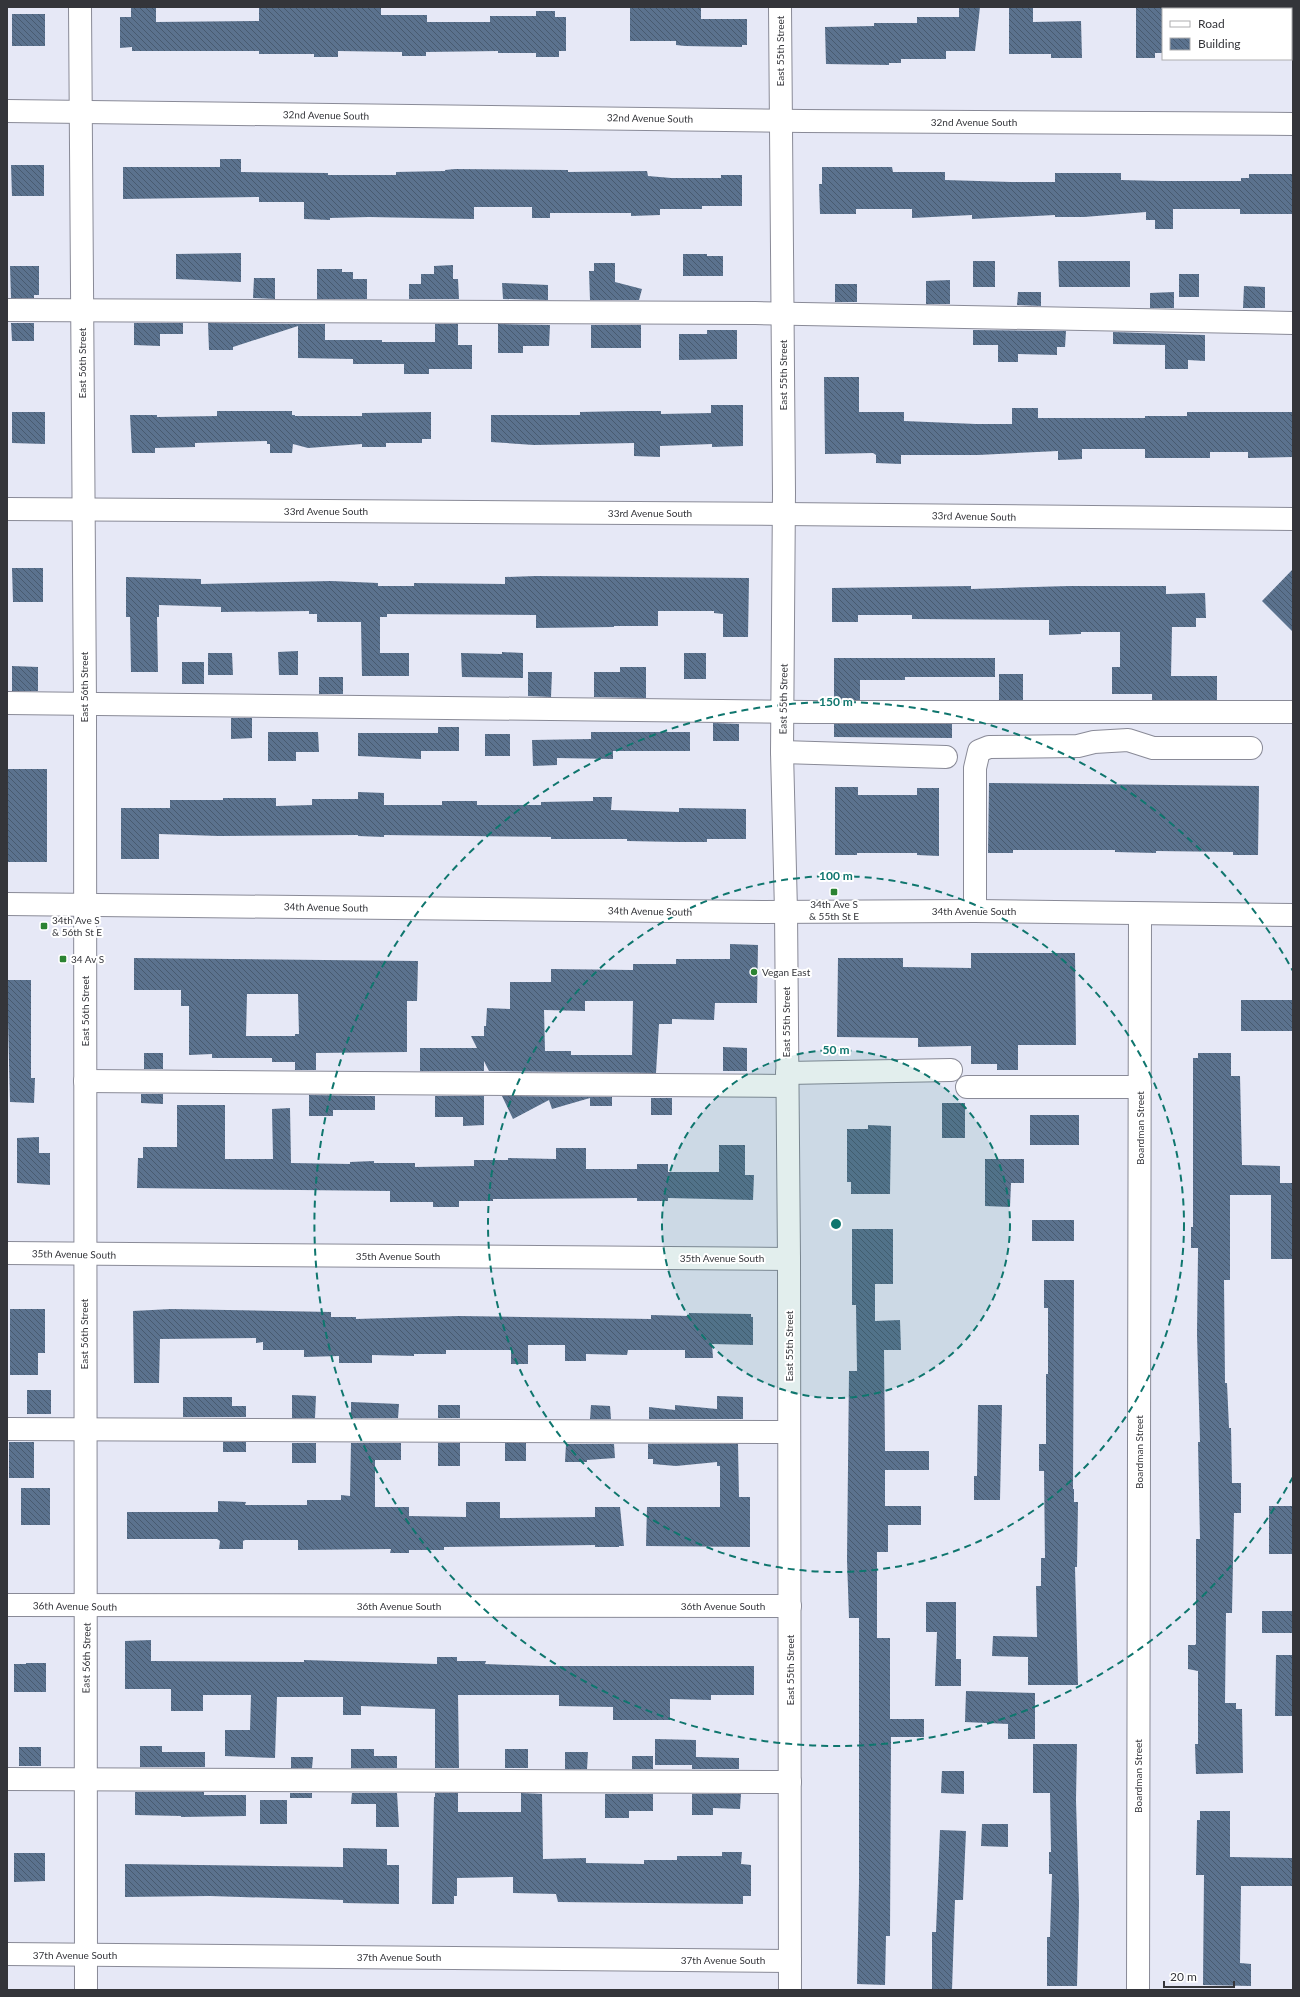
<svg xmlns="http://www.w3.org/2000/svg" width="1300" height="1997" font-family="Lato,sans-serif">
<defs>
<pattern id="building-back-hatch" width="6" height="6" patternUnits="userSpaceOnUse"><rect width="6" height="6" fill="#5b728e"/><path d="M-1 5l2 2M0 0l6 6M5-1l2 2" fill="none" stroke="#485a6f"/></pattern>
</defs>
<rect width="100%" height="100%" fill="#e6e8f6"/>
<g fill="url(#building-back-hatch)" fill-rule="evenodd">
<polygon points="131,7 156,7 156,22 259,21 259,7 381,8 381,15 427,15 427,22 490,22 490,16 536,16 536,11 555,11 555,17 566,17 566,51 559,51 559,57 536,57 536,53 498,53 498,51 426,52 426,56 402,56 402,52 338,51 338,57 314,57 314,54 259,54 259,51 132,51 132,47 120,48 120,17 131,17"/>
<polygon points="630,7 701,7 701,19 747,19 747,45 742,45 742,47 685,46 676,45 676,41 630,41"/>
<polygon points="959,7 980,7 975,51 946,51 946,59 901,59 901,63 889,63 889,65 826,64 825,27 874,26 874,23 917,23 917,17 959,17"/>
<polygon points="1009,7 1033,7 1033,22 1081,21 1082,58 1051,58 1051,54 1009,54"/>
<polygon points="1136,7 1163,7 1163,53 1155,53 1155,58 1136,58"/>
<rect x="12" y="14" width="33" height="32"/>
<polygon points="220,159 241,159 241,172 328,173 328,175 396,175 396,172 445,171 445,170 455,169 568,170 568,172 647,171 648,176 671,178 721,178 721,175 742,175 742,206 702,206 702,209 660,209 660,215 631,216 631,213 550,213 550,218 532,218 532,207 474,207 474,219 369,217 330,218 330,220 304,219 304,202 259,202 259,197 123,199 123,167 220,167"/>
<polygon points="11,165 44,165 44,196 12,196"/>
<polygon points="822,167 892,167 893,172 945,172 945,180 1011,182 1055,182 1055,173 1121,173 1121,180 1162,181 1241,181 1241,178 1249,178 1249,174 1293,174 1293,214 1240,214 1240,209 1173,209 1173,229 1155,229 1155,220 1146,220 1146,212 1084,217 1055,217 1055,215 972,219 972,215 912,218 912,209 856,209 856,214 820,214 819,184 822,184"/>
<polygon points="241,253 241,282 176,279 176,254"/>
<polygon points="683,254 707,254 707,256 723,256 723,276 683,276"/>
<rect x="973" y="261" width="22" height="26"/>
<polygon points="1058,261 1130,261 1130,287 1059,287"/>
<polygon points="594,263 615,263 615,282 642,289 639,300 590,300 589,271 594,271"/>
<polygon points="453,265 453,279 458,279 459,299 409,299 409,284 421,284 421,274 434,274 434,266"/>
<polygon points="10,266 39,266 39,295 34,295 34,298 11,298"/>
<polygon points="317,269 342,269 342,272 353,272 353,279 367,279 367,299 317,299"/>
<rect x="1179" y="274" width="20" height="23"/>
<polygon points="254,278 275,278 275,299 253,298"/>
<polygon points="950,280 950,304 926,304 926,281"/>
<polygon points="502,283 548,285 548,300 503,299"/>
<rect x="835" y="284" width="22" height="18"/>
<polygon points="1244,286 1265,287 1265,308 1243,308"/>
<polygon points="1018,292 1041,292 1041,306 1017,305"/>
<polygon points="1174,292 1174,308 1150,308 1150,293"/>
<polygon points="11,323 34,323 34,341 12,341"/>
<polygon points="134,323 183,323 183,334 160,334 160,346 134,345"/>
<polygon points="208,323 325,324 325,340 382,340 382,342 435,342 435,324 458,324 458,345 472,345 472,369 429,369 429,374 404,374 404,364 353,364 353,359 298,358 298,326 233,347 233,350 209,350"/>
<polygon points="498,324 550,325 549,346 523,346 523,353 498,353"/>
<rect x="591" y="325" width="50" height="23"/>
<polygon points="707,330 737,330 737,359 679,360 679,334 707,334"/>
<polygon points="973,330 1066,331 1065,347 1057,347 1057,355 1018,354 1018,362 998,362 998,345 973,345"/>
<polygon points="1113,332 1205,335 1205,361 1188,360 1188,369 1165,369 1165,345 1113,344"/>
<polygon points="824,377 859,377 859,412 904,412 904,421 976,424 1012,424 1012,408 1038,408 1038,418 1145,418 1145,416 1187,416 1187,412 1293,412 1293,457 1248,458 1248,452 1210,452 1210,458 1145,458 1145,449 1082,449 1082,459 1058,460 1058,451 978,455 901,455 901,464 876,463 876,455 873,453 825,454"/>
<polygon points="711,405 743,405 743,446 712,447 712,444 660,446 660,457 634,456 634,443 534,445 491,442 491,415 580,415 580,412 630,411 661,411 661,414 711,413"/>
<polygon points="217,411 292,411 292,415 295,415 295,416 362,416 362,413 431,412 431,439 422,439 422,443 386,443 386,447 362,447 362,444 308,448 293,444 292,453 270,453 270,444 267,444 267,441 195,443 195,447 155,448 155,453 132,453 130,415 157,415 157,417 217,416"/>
<polygon points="12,412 45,412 45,444 12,443"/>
<polygon points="12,568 43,568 43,602 13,602"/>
<polygon points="1293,569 1293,632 1262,601"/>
<polygon points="536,576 749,578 748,637 723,637 723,614 714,613 714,611 658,611 658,626 614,626 614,627 536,628 536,615 387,614 387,617 380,617 380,653 409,653 409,676 362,676 361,622 317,622 317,614 309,614 309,611 221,612 221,607 159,605 159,617 157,617 158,672 131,672 130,617 126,617 126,577 201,579 201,584 331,581 378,583 378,586 414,586 414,583 505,584 505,577"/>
<polygon points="971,586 971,589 1069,586 1166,586 1166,594 1205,593 1206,618 1196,618 1196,627 1172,627 1171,676 1217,676 1217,700 1152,700 1152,694 1112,694 1112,667 1120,667 1120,632 1081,632 1081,634 1049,635 1049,620 912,619 912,615 858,615 858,622 832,622 832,588"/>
<polygon points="298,651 298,675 279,675 278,652"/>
<polygon points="502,652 523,653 523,678 462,677 461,653 502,654"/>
<polygon points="208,653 232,653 233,675 208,675"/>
<rect x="684" y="653" width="22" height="26"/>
<polygon points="834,658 995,658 995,677 905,677 905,680 860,680 860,700 834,700"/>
<rect x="182" y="662" width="22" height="22"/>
<polygon points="12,666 38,667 38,691 12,691"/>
<polygon points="620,667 646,667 646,698 594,697 594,672 620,672"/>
<polygon points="528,672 552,672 551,697 528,696"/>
<rect x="999" y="674" width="24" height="26"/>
<rect x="319" y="677" width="24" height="17"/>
<polygon points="231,718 252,718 252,738 231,739"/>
<polygon points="713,723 739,724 739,741 713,741"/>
<polygon points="834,724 952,724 952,738 834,737"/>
<polygon points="438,727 459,727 459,751 421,751 421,759 358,756 358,733 438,733"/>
<polygon points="268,732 318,732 319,752 296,752 296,761 268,761"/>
<polygon points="591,732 690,732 690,751 613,751 613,759 557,758 557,765 533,766 532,740 591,739"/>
<rect x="485" y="734" width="25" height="22"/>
<rect x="7" y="769" width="40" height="93"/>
<polygon points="989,783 1259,786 1258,855 1233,855 1233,852 1156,851 1156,853 1115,852 1115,850 1013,850 1013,853 988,853"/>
<polygon points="835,787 858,787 858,795 917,795 917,788 939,788 939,856 917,855 917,853 857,853 857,855 835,855"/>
<polygon points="358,792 384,793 384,805 442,805 442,801 477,801 477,805 541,805 541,802 593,801 593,797 612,797 611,810 679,812 679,808 746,809 746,839 707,839 707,842 678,842 627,841 627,839 551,839 551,837 384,835 384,837 358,836 358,835 219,836 159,834 159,859 121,859 121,808 170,808 170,800 223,800 223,798 276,798 276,806 312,805 312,799 358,799"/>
<path d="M730 944 758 945 757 1003H715L714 1020 672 1019V1024H659L656 1073 489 1071 484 1061V1071H420V1048H477L471 1036H484V1026H486L487 1008 510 1009V982H551V969L633 970V964H676V959H730ZM585 1001H633L632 1055H571V1051H545L544 1010 585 1011Z"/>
<polygon points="971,953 1075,953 1076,1045 1018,1045 1018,1070 997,1070 997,1064 971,1064 971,1046 918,1047 918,1038 837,1037 838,958 903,958 903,967 971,968"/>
<path d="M134 958 418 961 417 1001H407V1052L316 1053V1070H295V1062H272V1058H212V1054L189 1055V1006H181V990H134ZM247 994H298L299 1034H295V1036H246Z"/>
<polygon points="7,980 31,980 31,1078 35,1078 34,1103 10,1102"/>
<rect x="1241" y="1000" width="51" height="31"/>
<polygon points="723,1047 747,1048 747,1071 723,1071"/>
<rect x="144" y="1053" width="19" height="16"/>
<polygon points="1198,1053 1231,1053 1231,1076 1240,1076 1242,1165 1280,1166 1280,1183 1293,1183 1293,1259 1271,1259 1271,1195 1230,1195 1230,1280 1224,1280 1225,1383 1227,1383 1229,1428 1231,1428 1232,1483 1241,1483 1241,1513 1234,1513 1232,1613 1226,1613 1225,1703 1236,1703 1236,1709 1242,1709 1243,1773 1196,1774 1195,1744 1198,1744 1198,1671 1188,1669 1188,1645 1195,1645 1196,1644 1196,1539 1200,1539 1198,1442 1200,1442 1197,1334 1198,1252 1198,1248 1191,1248 1191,1227 1193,1227 1193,1058 1198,1058"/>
<polygon points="141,1094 163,1094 163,1104 141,1103"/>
<polygon points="309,1095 375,1096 375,1110 333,1110 333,1116 309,1116"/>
<polygon points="435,1096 484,1096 484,1125 463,1126 463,1117 435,1117"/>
<polygon points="502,1096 612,1097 612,1106 590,1106 590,1098 552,1109 549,1100 513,1119"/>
<rect x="651" y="1098" width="21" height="17"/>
<rect x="942" y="1103" width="23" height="35"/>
<polygon points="177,1105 225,1105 225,1159 273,1159 272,1109 290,1108 291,1163 350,1164 350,1162 374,1161 374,1163 415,1163 415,1167 474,1166 474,1160 508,1160 508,1158 556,1159 556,1148 586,1148 586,1169 637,1169 637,1164 668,1164 668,1172 719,1172 719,1145 745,1145 745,1175 754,1175 753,1200 668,1198 668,1201 637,1201 637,1198 493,1199 493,1201 459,1201 459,1207 433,1207 433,1202 390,1202 390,1191 137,1188 138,1158 143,1158 143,1147 177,1147"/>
<rect x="1030" y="1115" width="49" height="30"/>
<polygon points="868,1125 891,1126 890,1194 851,1194 851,1182 847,1182 847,1129 868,1129"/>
<polygon points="39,1137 39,1153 50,1153 50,1185 17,1183 17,1138"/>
<polygon points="985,1159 1024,1159 1024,1183 1011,1183 1010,1207 985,1206"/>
<rect x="1032" y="1220" width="42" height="21"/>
<polygon points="852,1229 893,1229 893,1284 875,1284 875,1321 900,1320 901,1350 884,1350 885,1451 929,1451 929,1470 885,1470 885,1506 921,1506 921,1525 888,1525 888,1552 877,1552 877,1638 890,1638 890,1719 924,1719 924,1737 891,1737 890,1936 886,1936 885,1985 857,1984 859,1883 859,1618 849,1618 847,1560 849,1371 857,1371 856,1305 852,1305"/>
<polygon points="1044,1280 1074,1280 1073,1489 1074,1489 1074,1502 1078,1502 1077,1567 1075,1567 1078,1685 1028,1685 1028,1657 992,1656 993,1636 1037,1637 1036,1586 1041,1586 1041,1558 1045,1558 1044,1471 1039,1471 1039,1444 1046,1444 1046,1374 1048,1374 1048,1308 1044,1308"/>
<polygon points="10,1309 45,1309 45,1353 38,1353 38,1375 10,1375"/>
<polygon points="171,1309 331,1312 331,1317 356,1317 356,1319 459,1316 651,1319 651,1315 689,1316 689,1313 751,1314 751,1317 753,1317 753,1345 712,1344 713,1358 685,1358 685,1350 628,1350 627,1355 586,1354 586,1361 565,1361 565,1345 528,1345 528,1364 511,1364 511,1350 446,1350 446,1354 414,1354 414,1356 372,1355 372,1363 339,1363 339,1356 304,1357 304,1350 263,1350 263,1342 256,1343 256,1338 160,1339 159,1383 134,1383 133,1311"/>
<rect x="27" y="1390" width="24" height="24"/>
<polygon points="292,1395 316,1396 315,1418 292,1418"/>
<polygon points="717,1396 743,1397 743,1419 649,1419 649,1407 675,1410 675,1405 717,1409"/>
<polygon points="183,1397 232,1397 232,1406 246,1406 246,1417 183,1417"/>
<polygon points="351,1402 399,1404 398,1418 351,1418"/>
<rect x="438" y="1405" width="22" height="13"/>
<polygon points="591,1405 610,1406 611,1419 590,1419"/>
<polygon points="978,1405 1002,1405 1000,1500 974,1500 974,1476 977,1476"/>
<rect x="9" y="1442" width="25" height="36"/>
<rect x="223" y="1442" width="23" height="10"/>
<rect x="292" y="1443" width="24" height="20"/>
<polygon points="351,1443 401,1443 401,1460 375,1460 375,1507 409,1507 409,1516 466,1517 466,1502 500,1502 500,1518 595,1517 595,1507 620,1507 624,1546 619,1546 619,1547 595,1547 595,1545 444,1547 444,1550 409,1550 409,1553 390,1553 391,1549 298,1550 298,1540 245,1540 243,1541 243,1549 219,1549 220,1541 217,1539 127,1539 127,1512 218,1512 218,1501 246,1502 245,1505 307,1505 307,1500 341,1500 341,1495 350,1496"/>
<rect x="438" y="1443" width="22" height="23"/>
<rect x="505" y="1443" width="21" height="18"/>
<polygon points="566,1444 614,1444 615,1458 587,1460 587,1462 565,1462"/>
<polygon points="648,1444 738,1444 739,1497 750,1497 750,1547 646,1546 647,1507 720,1507 720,1466 717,1466 717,1462 676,1466 653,1464 653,1459 648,1459"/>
<rect x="21" y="1488" width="29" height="37"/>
<rect x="1269" y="1506" width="23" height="48"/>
<polygon points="926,1602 956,1602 956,1659 961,1659 961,1686 935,1686 937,1632 926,1632"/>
<rect x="1262" y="1611" width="30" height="22"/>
<polygon points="151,1640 151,1661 304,1662 304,1660 437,1664 437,1657 457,1657 457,1661 486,1661 485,1664 542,1666 754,1666 754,1695 711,1695 711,1700 670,1699 670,1720 613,1720 613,1707 559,1706 559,1695 458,1695 459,1768 435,1768 435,1709 361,1706 361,1715 343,1715 343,1697 277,1697 275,1758 225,1756 225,1730 250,1730 251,1695 203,1695 203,1711 171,1711 171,1689 125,1689 125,1641"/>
<polygon points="1276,1655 1293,1655 1293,1716 1275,1716"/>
<polygon points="26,1663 46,1663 46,1692 14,1692 14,1664 26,1664"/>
<polygon points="966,1691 1035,1693 1035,1739 1008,1739 1008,1724 965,1722"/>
<polygon points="655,1739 696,1740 696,1757 739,1758 739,1769 692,1769 692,1765 655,1765"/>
<polygon points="1033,1744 1077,1744 1076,1800 1079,1903 1077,1986 1047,1986 1047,1937 1050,1937 1052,1874 1049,1874 1049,1852 1051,1852 1050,1793 1033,1793"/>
<polygon points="140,1746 162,1746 162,1752 205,1752 205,1767 140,1767"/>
<rect x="19" y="1747" width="22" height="19"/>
<polygon points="351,1749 374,1749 374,1756 397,1756 397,1768 351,1768"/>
<rect x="505" y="1749" width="23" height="19"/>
<polygon points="565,1752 588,1752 587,1769 565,1769"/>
<rect x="632" y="1756" width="21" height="13"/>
<polygon points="291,1757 313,1757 312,1768 291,1768"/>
<polygon points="942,1771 964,1771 964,1794 941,1793"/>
<polygon points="135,1792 204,1792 204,1795 246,1795 246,1816 181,1817 181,1816 135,1815"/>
<rect x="290" y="1793" width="22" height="5"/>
<polygon points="352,1793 397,1793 399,1827 376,1827 376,1804 351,1804"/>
<polygon points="435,1793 458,1793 458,1812 521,1812 521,1793 542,1794 543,1859 586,1858 586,1863 644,1864 644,1860 677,1860 677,1856 722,1856 722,1852 742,1852 741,1864 751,1865 751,1896 743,1896 743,1904 558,1902 556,1894 513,1893 513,1877 457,1878 457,1896 454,1896 454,1904 432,1904 434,1797 435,1797"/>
<polygon points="605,1794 653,1794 653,1811 629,1811 629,1818 605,1818"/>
<polygon points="692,1794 741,1794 740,1809 713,1808 713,1815 692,1815"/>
<rect x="260" y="1800" width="27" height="24"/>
<polygon points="1200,1811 1230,1811 1230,1857 1293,1858 1293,1886 1241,1886 1240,1963 1251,1964 1251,1986 1203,1985 1204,1875 1196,1875 1197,1820 1200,1820"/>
<polygon points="982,1824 1008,1824 1008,1847 981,1846"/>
<polygon points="940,1830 966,1831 963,1900 955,1900 952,1990 932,1990 932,1932 936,1932"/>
<polygon points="343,1848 387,1849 387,1865 399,1865 399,1904 343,1903 343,1900 210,1896 125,1897 125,1864 343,1867"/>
<polygon points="14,1853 45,1853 45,1881 14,1882"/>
</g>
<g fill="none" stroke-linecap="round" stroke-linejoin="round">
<g stroke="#898a97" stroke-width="24">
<g id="minor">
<polyline points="80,7 85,703 86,1990"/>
<polyline points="780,7 784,492 782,752 786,911 789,1259 790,1990"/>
<polyline points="7,111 804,121 1293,124"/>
<polyline points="7,310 755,313 1293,323"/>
<polyline points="7,509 784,514 1293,519"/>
<polyline points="7,703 809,712 1293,712"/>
<polyline points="782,752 946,757"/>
<polyline points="7,904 762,912 975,911 1293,915"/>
<polyline points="975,911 975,768 979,751 989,747 1078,746 1094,742 1128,740 1153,748 1251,748"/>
<polyline points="787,1073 951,1070"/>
<polyline points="85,1081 786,1086"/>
<polyline points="967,1087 1140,1087"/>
<polyline points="7,1253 789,1259"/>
<polyline points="7,1429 789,1432"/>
<polyline points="7,1605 790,1606"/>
<polyline points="7,1779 790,1782"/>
<polyline points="7,1954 790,1961"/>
<polyline points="1138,1990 1140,914"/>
</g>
</g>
<use href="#minor" stroke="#fff" stroke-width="22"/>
</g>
<circle cx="836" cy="1224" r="174" fill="#0f766e" fill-opacity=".12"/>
<g fill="none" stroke="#0f766e" stroke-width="2" stroke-dasharray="7 5">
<circle cx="836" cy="1224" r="174"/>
<circle cx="836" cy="1224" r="348"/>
<path d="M1293 1477A522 522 0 1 1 1293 971"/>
</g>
<g fill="#2b8332" stroke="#fff" stroke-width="1.5">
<rect x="830" y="888" width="8" height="8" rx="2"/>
<rect x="40" y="922" width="8" height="8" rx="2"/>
<rect x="59" y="955" width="8" height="8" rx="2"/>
<circle cx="754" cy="972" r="4"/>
</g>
<g text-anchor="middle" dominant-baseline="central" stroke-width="4" stroke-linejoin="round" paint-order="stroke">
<g font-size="10" fill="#34353a" stroke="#fff">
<text transform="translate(780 51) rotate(-90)">East 55th Street</text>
<text transform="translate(326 115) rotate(1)">32nd Avenue South</text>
<text transform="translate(650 118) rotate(1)">32nd Avenue South</text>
<text x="974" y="122">32nd Avenue South</text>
<text transform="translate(82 363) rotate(-90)">East 56th Street</text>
<text transform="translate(783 375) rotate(-90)">East 55th Street</text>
<text x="326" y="511">33rd Avenue South</text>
<text x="650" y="513">33rd Avenue South</text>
<text transform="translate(974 516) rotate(1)">33rd Avenue South</text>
<text transform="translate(84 687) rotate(-90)">East 56th Street</text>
<text transform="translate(783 699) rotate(-89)">East 55th Street</text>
<text transform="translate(326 907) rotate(1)">34th Avenue South</text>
<text transform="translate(650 911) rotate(1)">34th Avenue South</text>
<text x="974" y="911">34th Avenue South</text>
<text transform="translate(85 1011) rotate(-90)">East 56th Street</text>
<text transform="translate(786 1022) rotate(-90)">East 55th Street</text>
<text transform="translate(1140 1128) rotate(-90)">Boardman Street</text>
<text transform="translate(74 1254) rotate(1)">35th Avenue South</text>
<text x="398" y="1256">35th Avenue South</text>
<text x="722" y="1258">35th Avenue South</text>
<text transform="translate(84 1334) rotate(-90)">East 56th Street</text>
<text transform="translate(789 1346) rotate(-90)">East 55th Street</text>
<text transform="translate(1139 1452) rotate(-90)">Boardman Street</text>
<text transform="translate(75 1606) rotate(1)">36th Avenue South</text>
<text x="399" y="1606">36th Avenue South</text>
<text x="723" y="1606">36th Avenue South</text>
<text transform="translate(86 1658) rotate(-89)">East 56th Street</text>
<text transform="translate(790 1670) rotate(-90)">East 55th Street</text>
<text transform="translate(1138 1776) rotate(-90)">Boardman Street</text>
<text x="75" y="1955">37th Avenue South</text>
<text x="399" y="1957">37th Avenue South</text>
<text x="723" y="1960">37th Avenue South</text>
</g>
<g font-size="10" fill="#34353a" stroke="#fff" text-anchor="start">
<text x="834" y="904" text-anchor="middle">34th Ave S<tspan x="834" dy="12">&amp; 55th St E</tspan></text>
<text x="52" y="920">34th Ave S<tspan x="52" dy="12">&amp; 56th St E</tspan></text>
<text x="71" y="959">34 Av S</text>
<text x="762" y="972">Vegan East</text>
</g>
</g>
<circle cx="836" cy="1224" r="6" fill="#0f766e" stroke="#fff" stroke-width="2"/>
<g font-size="12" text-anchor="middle" font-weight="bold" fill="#0f766e" stroke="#fff" stroke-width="4" stroke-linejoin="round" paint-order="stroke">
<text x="836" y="706">150 m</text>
<text x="836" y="880">100 m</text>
<text x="836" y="1054">50 m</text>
</g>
<rect width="1300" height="1997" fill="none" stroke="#34353a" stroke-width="16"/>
<rect x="1162" y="8" width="130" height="52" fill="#ffffff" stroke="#aeaeb0"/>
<rect x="1170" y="21" width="20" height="6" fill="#ffffff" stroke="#aeaeb0"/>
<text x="1198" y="28" font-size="12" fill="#34353a">Road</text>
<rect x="1170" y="38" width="20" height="12" fill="url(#building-back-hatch)" stroke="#aeaeb0"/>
<text x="1198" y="48" font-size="12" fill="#34353a">Building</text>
<path d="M1164 1981v6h70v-6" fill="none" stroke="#34353a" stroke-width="2"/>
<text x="1170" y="1981" font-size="12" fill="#34353a" stroke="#ffffff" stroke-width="3" paint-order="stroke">20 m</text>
</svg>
